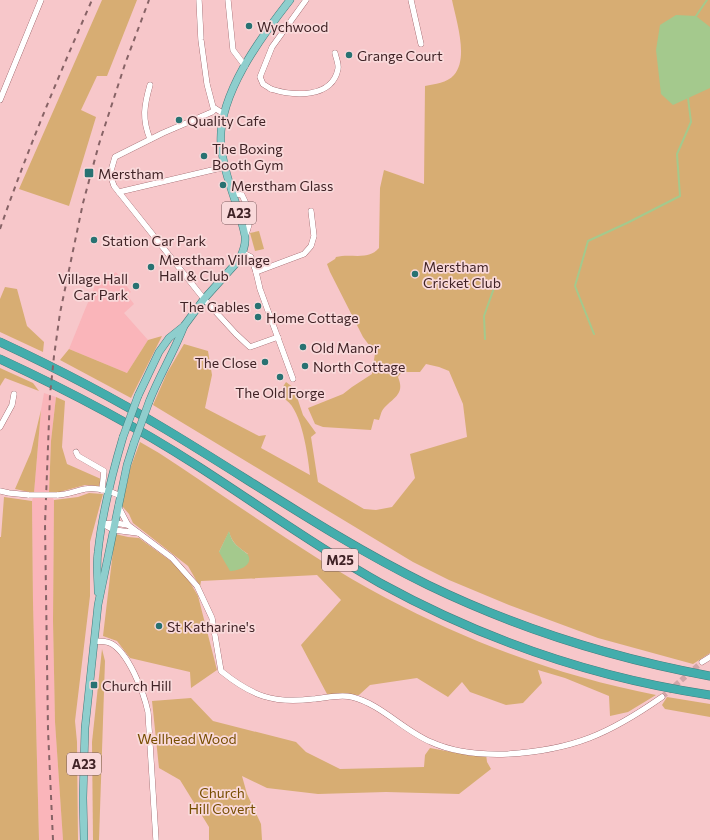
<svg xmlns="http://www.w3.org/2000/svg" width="710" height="840" font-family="Commissioner,sans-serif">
<rect width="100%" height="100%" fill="#f7c7ca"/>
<g fill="#fab5ba">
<polygon points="116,272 131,292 127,295 134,304 124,313 148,340 127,373 69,349 86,307 92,294 96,282 100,283"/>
<polygon points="44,393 56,397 51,441 49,493 54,500 53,621 55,722 63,840 39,840 33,602 32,501 34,493 41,410"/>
</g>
<g fill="#d7ad73" fill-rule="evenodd">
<polygon points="102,0 137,0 107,76 97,76 81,110 96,117 69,206 19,189"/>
<path d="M452 0H710V653L693 664 598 638 509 605 449 580 413 562 153 405 167 373 184 344 208 351 212 375 205 408 259 436 266 435 261 448 310 475C308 456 302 411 286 400 284 398 280 397 277 396L286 382 294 388 303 415 316 433 311 437 318 482 364 509 376 510 392 507 415 478 410 454 467 437 463 404 449 371 439 367 426 364 420 372H402L398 377C406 396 391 398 382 411 381 413 380 417 379 420L374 419 371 430 323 427 315 424 308 408 343 394 352 387 372 374 375 353 363 337 330 272 327 264 335 259 336 257C351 253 368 261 379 248L380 188 384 170 424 184 425 86C435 84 447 83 454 75 469 58 456 20 452 0Z"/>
<polygon points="259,231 264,249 255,251 250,233"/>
<polygon points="5,287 17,289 27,326 44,342 43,352 0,332 0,299"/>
<polygon points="162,336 131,398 60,360 69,349 127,373 148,340"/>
<polygon points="0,368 33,383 39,391 5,378 0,386"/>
<polygon points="56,397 65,401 62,447 67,464 101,479 99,486 85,485 56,493 49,493 51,441"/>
<polygon points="41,410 34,493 15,489 31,452"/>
<path d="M140 442 159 453C234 502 307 556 386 598 471 643 562 677 656 695L628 712 610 716 609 696 565 678 538 670 542 683 523 703 506 705 470 692 462 682 448 697 417 678 370 685 359 695 327 694 301 645 341 600 317 575 201 581 200 587 188 566 133 523 129 514 122 506 130 469ZM229 532C232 543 239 548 248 554L219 552Z"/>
<polygon points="89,493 103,494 90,542 90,596 75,721 77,742 78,840 63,840 55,722 53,621 54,500 78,497"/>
<polygon points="4,497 32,501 33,602 39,840 0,840 0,537 1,537"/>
<polygon points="115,534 128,537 139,538 183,570 198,596 217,670 191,688 190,672 130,658 117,641 103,636"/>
<polygon points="102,649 105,661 99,840 93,840 92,742"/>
<polygon points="667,697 710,704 710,717 665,709 662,705"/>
<polygon points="191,698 213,721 296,742 306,752 340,769 424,767 425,755 430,748 473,756 486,754 487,762 491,769 459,794 386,792 318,794 267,788 242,776 247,794 261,824 262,840 209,840 209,827 180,780 159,768 152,701"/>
</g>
<g fill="#a4c98d">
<polygon points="676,15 696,16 710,27 710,88 673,105 661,94 656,50 660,25"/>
<path d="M229 531C231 539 234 544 241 549 243 551 247 553 248 555 254 566 237 571 230 571L219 552Z"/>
</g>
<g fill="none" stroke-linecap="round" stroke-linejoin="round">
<g stroke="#a4c98d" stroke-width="2">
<polyline points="696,16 707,0"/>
<polyline points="594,334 575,286 588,241 627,223 680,196 677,154 691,122 688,98"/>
<polyline points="485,339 484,316 494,288"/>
</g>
<polyline stroke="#d2a6a9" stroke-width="5.5" stroke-dasharray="5.5 3" stroke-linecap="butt" points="662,697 702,662"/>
<g stroke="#8a484f" stroke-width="6">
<g id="minor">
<polyline points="199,0 201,40 207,84 213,107 224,114"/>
<polyline points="228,0 233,50 245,66"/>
<polyline points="411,0 421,44"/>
<path d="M150 85C144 106 142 119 150 139"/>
<polyline points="271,89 263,84 260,77 272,47 306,0"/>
<path d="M271 89C293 96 332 99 338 69 339 64 336 58 335 53"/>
<polyline points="0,100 41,0"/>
<polyline points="215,109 212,112 163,133 115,157 110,174 114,186 204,299 236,334 250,347 278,337"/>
<polyline points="119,192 225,167"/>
<path d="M233 193 242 195C250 211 253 219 245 236"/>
<polyline points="243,253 251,257 256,272 260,289 293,379"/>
<polyline points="256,272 304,254 311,246 314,236 311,211"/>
<polyline points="0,427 12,405 14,394"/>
<polyline points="76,452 78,456 104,471 102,490"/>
<polyline points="0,491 9,493 29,495"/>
<path d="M57 495C67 495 75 491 85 489 97 487 110 491 121 496"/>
<polyline points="118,506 128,525"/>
<path d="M103 524 115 523 128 525 172 558 197 586 212 618 221 671C252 696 273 704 313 699 325 698 340 694 352 697 381 704 404 731 431 742 455 753 482 755 508 754 573 750 609 734 662 697"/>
<polyline points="103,524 114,530 138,533"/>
<path d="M94 641C99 641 105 641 110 643 128 651 144 693 148 712L156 840"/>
<polyline points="702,662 710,657"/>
</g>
</g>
<g stroke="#427d7d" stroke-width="8">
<g id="major">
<path d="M138 396 159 352 169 338 184 326 204 299 239 260C243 252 246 245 245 236 239 206 224 177 221 145 217 96 261 37 290 0"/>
<path d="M149 402C159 376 174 352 184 326"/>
<path d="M98 592C98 579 96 565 98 552 102 514 112 474 123 437"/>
<polyline points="84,840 83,798 85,728 98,605 127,465 134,443"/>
</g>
</g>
<g stroke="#427d7d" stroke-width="9">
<g id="highway">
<path d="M0 342C56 368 112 397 165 429 252 481 336 540 428 585 517 628 612 658 710 676"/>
<path d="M0 359C67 390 134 425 196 465 257 504 316 547 380 583 482 639 595 678 710 695"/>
</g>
</g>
<use href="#minor" stroke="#fff" stroke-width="5.5"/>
<use href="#major" stroke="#8ececd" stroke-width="7"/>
<use href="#highway" stroke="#43adac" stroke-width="8"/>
<g stroke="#876366" stroke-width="2" stroke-dasharray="5 5" stroke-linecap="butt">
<path d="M0 229C27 151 59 75 92 0"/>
<polyline points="53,840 48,730 45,524 50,395 54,356 60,313 83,203 99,144 125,64 149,0"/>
</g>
<g stroke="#8a484f" stroke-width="6" stroke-linecap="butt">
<polyline id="minor-bridge" points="29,495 57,495"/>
</g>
<g stroke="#427d7d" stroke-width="8" stroke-linecap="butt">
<g id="major-bridge">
<polyline points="123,437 138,396"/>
<polyline points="134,443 149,402"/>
</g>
</g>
<use href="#minor-bridge" stroke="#fff" stroke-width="5.5"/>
<use href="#major-bridge" stroke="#8ececd" stroke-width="7"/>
</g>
<g fill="#287272" stroke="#f9d9da" stroke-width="1.5">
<circle cx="249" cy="26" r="4"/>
<circle cx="349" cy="55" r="4"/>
<circle cx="179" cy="120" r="4"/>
<circle cx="204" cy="156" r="4"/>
<rect x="84" y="168" width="10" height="10" rx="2"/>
<circle cx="223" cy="185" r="4"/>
<circle cx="94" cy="240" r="4"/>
<circle cx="151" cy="267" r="4"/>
<circle cx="415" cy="274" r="4"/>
<circle cx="136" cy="286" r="4"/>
<circle cx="258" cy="306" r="4"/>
<circle cx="258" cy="317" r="4"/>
<circle cx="303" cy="347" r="4"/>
<circle cx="265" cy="362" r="4"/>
<circle cx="305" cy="366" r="4"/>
<circle cx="280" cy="377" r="4"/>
<circle cx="159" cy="626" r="4"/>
<rect x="90" y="681" width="8" height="8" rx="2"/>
</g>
<g text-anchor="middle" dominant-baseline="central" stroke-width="3.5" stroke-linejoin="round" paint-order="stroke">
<g fill="#f9d9da" stroke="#785a5c" stroke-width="1">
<rect x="222" y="202" width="34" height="22" rx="3"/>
<rect x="322" y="549" width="36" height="22" rx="3"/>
<rect x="67" y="753" width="34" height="22" rx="3"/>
</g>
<g font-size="13" font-weight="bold" fill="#402326">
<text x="239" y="213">A23</text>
<text x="340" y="560">M25</text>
<text x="84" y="764">A23</text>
</g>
<g font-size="14" fill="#402326" stroke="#f9d9da" text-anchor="start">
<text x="257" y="26">Wychwood</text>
<text x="357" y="55">Grange Court</text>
<text x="187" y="120">Quality Cafe</text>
<text x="212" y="148">The Boxing<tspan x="212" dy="16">Booth Gym</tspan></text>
<text x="98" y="173">Merstham</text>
<text x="231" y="185">Merstham Glass</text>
<text x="102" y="240">Station Car Park</text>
<text x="159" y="259">Merstham Village<tspan x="159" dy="16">Hall &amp; Club</tspan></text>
<text x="423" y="266">Merstham<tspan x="423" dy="16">Cricket Club</tspan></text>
<text x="128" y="278" text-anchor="end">Village Hall<tspan x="128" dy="16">Car Park</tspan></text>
<text x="250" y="306" text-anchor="end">The Gables</text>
<text x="266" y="317">Home Cottage</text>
<text x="311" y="347">Old Manor</text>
<text x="257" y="362" text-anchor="end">The Close</text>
<text x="313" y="366">North Cottage</text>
<text x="280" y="392" text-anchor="middle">The Old Forge</text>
<text x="167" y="626">St Katharine's</text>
<text x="102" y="685">Church Hill</text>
</g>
<g font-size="14" fill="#774e02" stroke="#f9d9da">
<text x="187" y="738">Wellhead Wood</text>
<text x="222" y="792">Church<tspan x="222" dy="16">Hill Covert</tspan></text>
</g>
</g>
</svg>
